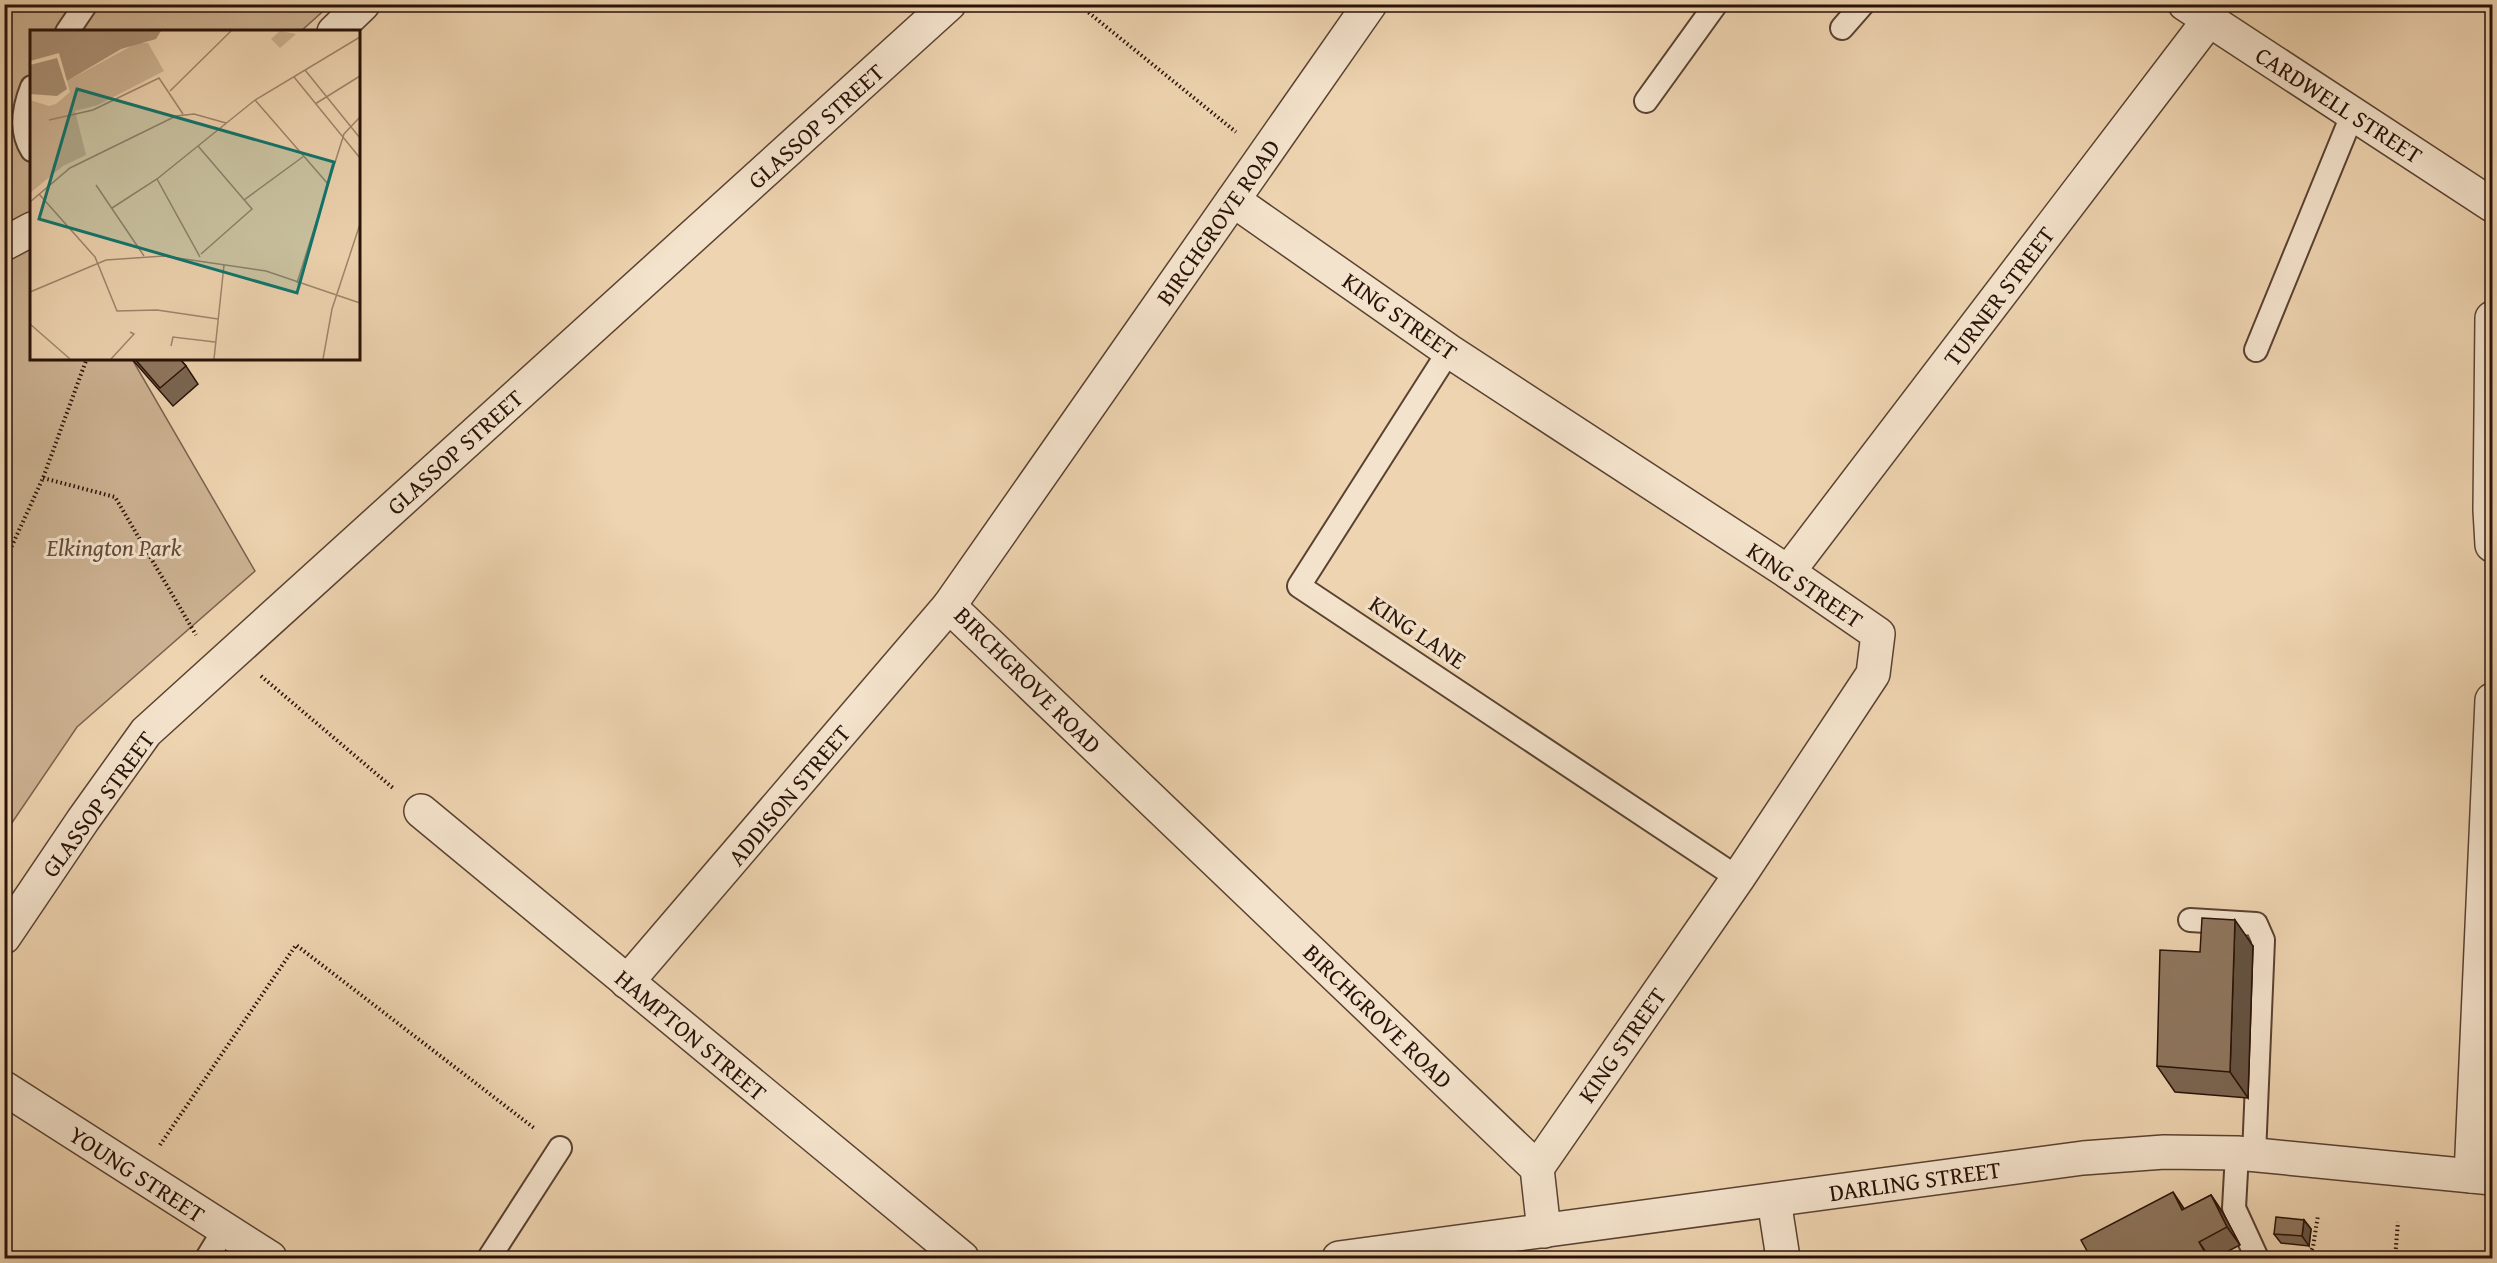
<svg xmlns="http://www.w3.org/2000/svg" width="2497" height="1263" font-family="'Gentium Book Plus',serif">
<rect width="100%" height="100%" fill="#eed4b0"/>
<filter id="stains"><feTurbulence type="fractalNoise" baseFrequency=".00333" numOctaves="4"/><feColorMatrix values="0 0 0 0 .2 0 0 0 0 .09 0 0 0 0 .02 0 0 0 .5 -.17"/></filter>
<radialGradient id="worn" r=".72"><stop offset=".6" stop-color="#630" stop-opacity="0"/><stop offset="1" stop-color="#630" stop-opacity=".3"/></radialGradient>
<polygon fill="#cdb393" stroke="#7b624e" stroke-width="1.5" points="5,5 330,5 301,31 32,32 32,358 132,359 255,571 77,727 5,833"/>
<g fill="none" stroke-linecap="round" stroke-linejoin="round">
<g stroke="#5a4232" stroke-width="26">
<g id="service">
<polyline points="1842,28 1863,4"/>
<polyline points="67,32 86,4"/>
<path d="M32 87C24 107 20 131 32 150"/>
<polyline points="1646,101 1716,4"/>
<polyline points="2256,350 2353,113"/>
<polyline points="1449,351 1299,586 1738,878"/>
<polyline points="2190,920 2256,924 2263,940 2254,1155"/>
<polyline points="2237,1153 2234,1208 2257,1258"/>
<polyline points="207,1258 224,1230"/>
<polyline points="489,1258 560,1148"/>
</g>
</g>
<g stroke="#5a4232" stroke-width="36">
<g id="minor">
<polyline points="2185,4 2492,205"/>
<polyline points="334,32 363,4"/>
<polyline points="1233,200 1449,351 1788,572 1878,634 1873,674 1738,878 1537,1168"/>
<polyline points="4,244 32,229"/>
<polyline points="2492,318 2490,510 2492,545"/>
<polyline points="1788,572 2209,20"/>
<polyline points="949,606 1537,1168 1544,1231"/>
<polyline points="421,811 962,1258"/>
<polyline points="4,937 83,820 146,732 949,4"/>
<polyline points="627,982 949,606 1370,4"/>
<polyline points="4,1088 270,1258"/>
<polyline points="2471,1176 2492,700"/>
<polyline points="1774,1200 1783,1258"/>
</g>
</g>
<g stroke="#5a4232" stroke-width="36">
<polyline id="tertiary" points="1339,1258 2083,1158 2164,1152 2237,1153 2492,1178"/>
</g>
<g stroke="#291208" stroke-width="4" stroke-dasharray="1.5 3" stroke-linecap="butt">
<polyline points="1078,4 1236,132"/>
<polyline points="43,478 115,497 196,635"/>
<polyline points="4,563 43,478 87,358"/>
<polyline points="261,676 393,788"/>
<polyline points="160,1145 296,945 534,1128"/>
<polyline points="2308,1258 2313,1247 2318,1215"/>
<polyline points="2395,1258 2398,1222"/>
</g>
<use href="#service" stroke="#f4e3cc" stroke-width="22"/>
<use href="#minor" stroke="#f4e3cc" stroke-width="33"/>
<use href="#tertiary" stroke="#f4e3cc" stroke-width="33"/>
</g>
<g fill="#7b6652" stroke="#291208" stroke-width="1.5">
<polygon points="131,358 179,358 186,366 198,384 173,406"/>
<polygon points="2253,946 2248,1098 2175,1092 2157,1066 2200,952"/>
<polygon points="2211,1195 2223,1213 2240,1245 2215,1258 2091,1258"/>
<polygon points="2304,1220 2311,1229 2309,1246 2281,1243 2274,1234"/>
</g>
<g fill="#645342" stroke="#291208" stroke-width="1.5">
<polygon points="2235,920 2253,946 2248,1098 2230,1072"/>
<polygon points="2173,1192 2185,1210 2182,1210"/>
<polygon points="2211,1195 2223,1213 2240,1245 2227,1227"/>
<polygon points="2304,1220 2311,1229 2309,1246 2302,1236"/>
<polygon points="2199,1242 2210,1258 2208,1258"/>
</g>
<g fill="#8f775f" stroke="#291208" stroke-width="1.5">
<polygon points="134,358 179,358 186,366 160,388"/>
<polygon points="2202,918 2235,920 2230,1072 2157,1066 2160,950 2200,952"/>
<polygon points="2173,1192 2182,1210 2211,1195 2227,1227 2199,1242 2208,1258 2091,1258 2081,1240"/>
<polygon points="2276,1217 2304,1220 2302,1236 2274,1234"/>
<polygon points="2334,1253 2335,1258 2306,1258 2306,1256"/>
</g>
<g text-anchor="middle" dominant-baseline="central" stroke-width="6" stroke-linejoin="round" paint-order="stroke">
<g font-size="24" fill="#291208" stroke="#f4e3cc">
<text transform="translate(2339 105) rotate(33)">CARDWELL STREET</text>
<text transform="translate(816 126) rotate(-42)">GLASSOP STREET</text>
<text transform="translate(1218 222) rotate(-55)">BIRCHGROVE ROAD</text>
<text transform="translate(1999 296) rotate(-53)">TURNER STREET</text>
<text transform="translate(1400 316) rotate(35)">KING STREET</text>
<text transform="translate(455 452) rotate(-42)">GLASSOP STREET</text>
<text transform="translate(1805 585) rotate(34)">KING STREET</text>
<text transform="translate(1418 632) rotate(34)">KING LANE</text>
<text transform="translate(1028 680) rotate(45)">BIRCHGROVE ROAD</text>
<text transform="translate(789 795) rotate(-50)">ADDISON STREET</text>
<text transform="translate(98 804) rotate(-54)">GLASSOP STREET</text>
<text transform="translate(1378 1016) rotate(44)">BIRCHGROVE ROAD</text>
<text transform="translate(691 1035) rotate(40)">HAMPTON STREET</text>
<text transform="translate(1622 1045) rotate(-55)">KING STREET</text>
<text transform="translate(137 1174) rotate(33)">YOUNG STREET</text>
<text transform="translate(1915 1181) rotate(-8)">DARLING STREET</text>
</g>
<g font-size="24" font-style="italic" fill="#624a39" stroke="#f4e3cc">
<text x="114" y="547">Elkington Park</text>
</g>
</g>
<g transform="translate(30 30)">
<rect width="330" height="330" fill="#eed4b0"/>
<path d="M250 1 266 4 250 18 241 9ZM107 13H118L134 41 68 75 45 81 56 125 33 136 0 163V70L19 76 26 74 40 62 37 51Z" fill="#cdb393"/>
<path d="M0 1H131L126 9 91 19 37 51 29 23 0 31ZM27 28 37 59 27 66 0 64V35Z" fill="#ab9277"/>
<path fill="none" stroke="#9f866d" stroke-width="1.5" d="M275 40 330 108M264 47 330 128M140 61 201 1M225 70 298 154M285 74 330 46M19 90 63 80 129 48 153 84M168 116 222 179 171 224M127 149 170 227M66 155 114 226M9 164 65 227 87 281 127 280 188 289M214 170 274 126M0 172 40 138 146 86 164 84 196 93M82 178 127 149 225 70 330 7M267 253 314 104 330 87M0 262 76 230 134 226 236 241 330 273M0 294 40 329M141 316 143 307 185 312M81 329 104 304 100 302M184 329 194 235M293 329 302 279 330 194"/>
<path fill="#0f766e" fill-opacity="0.15" stroke="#0f766e" stroke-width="3" d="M47 59 304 132 267 263 9 189Z"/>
<rect width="330" height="330" fill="none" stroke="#291208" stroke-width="3"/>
</g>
<rect width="2497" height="1263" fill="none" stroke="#eed4b0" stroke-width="24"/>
<rect x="6" y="6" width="2485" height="1251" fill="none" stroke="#291208" stroke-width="3"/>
<rect x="12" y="12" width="2473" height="1239" fill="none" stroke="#291208" stroke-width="1.5"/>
<rect width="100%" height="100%" filter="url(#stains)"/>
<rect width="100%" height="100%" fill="url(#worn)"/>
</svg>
